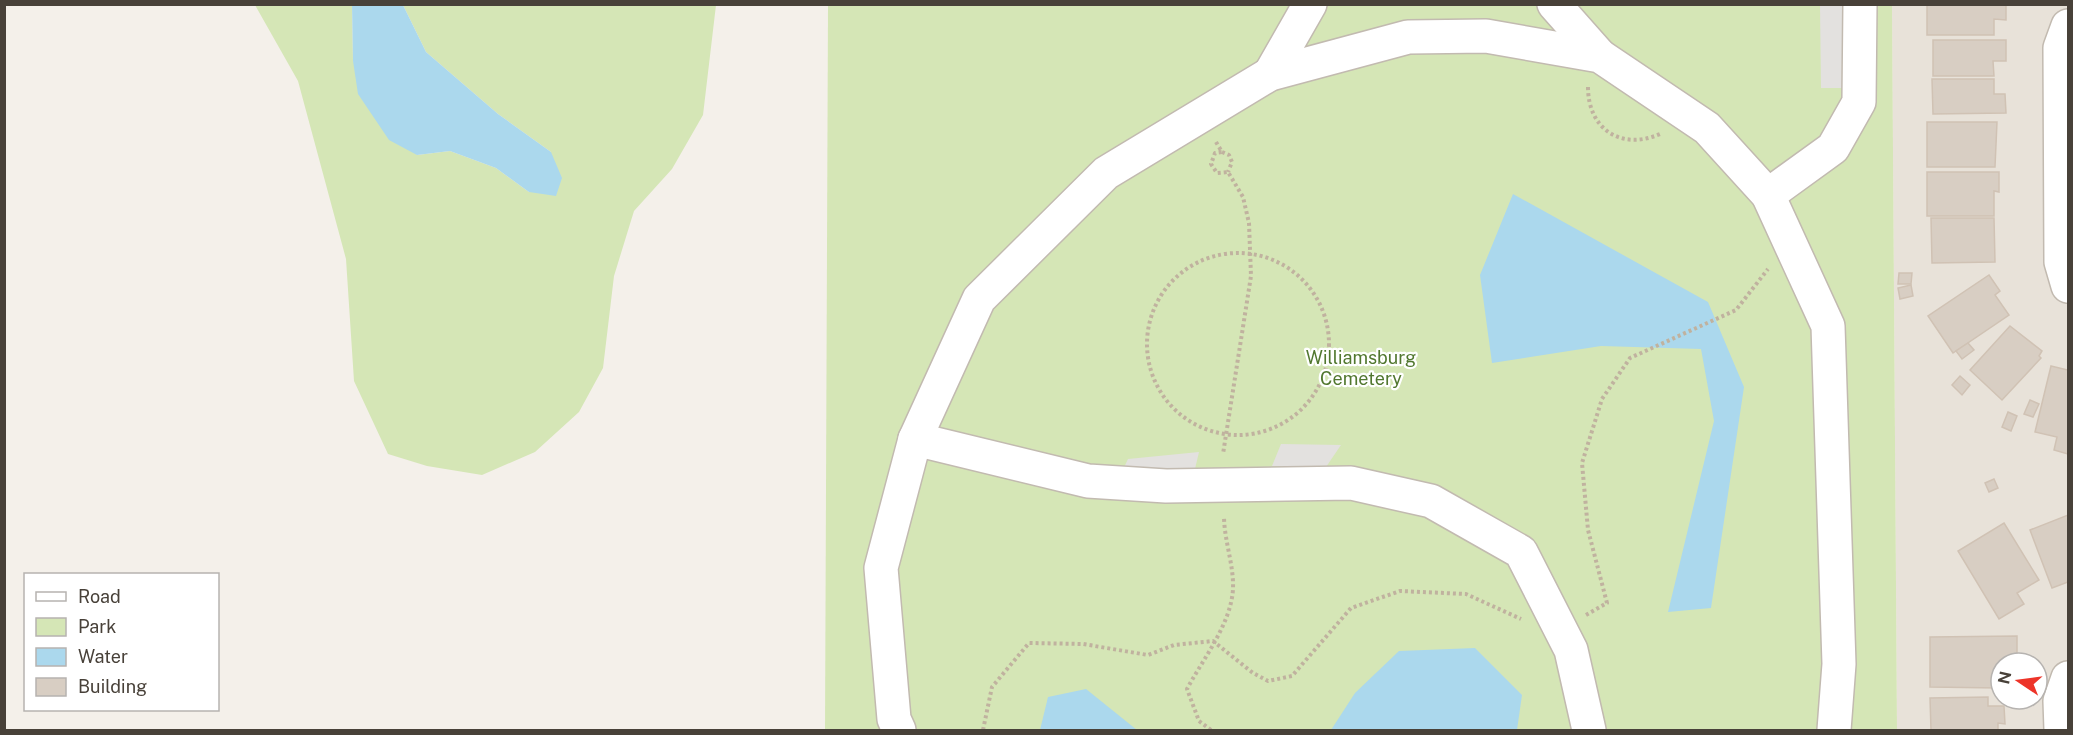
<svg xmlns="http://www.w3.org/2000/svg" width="2073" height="735" font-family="'Public Sans',sans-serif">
<rect width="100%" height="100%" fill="#f4f0ea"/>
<path fill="#e8e2d9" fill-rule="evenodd" d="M1892 5H2068V730H1897ZM2001 663H2037V699H2001Z"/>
<g fill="#d5e6b6">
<polygon points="255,5 352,5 353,61 417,155 450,151 496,168 529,192 551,152 498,114 426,52 403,5 716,5 703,115 672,169 634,211 614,276 603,368 579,412 535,452 482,475 427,466 388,454 354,381 346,259 298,81"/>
<polygon points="828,5 1892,5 1897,730 825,730"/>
</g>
<g fill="#e3e1df">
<polygon points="1820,5 1843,5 1844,88 1821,88"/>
<polygon points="1281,444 1341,445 1326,467 1272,466"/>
<polygon points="1199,452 1194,473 1120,476 1128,459"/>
</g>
<g fill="#abd8ed">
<polygon points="352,5 403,5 426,52 498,114 551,152 562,178 556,196 529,192 496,168 450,151 417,155 389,140 358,94 353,61"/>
<polygon points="1513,194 1708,302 1744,387 1711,608 1668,612 1714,421 1701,349 1601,346 1492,363 1480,275"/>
<polygon points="1475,648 1522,695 1517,730 1331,730 1355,693 1399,651"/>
<polygon points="1086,689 1137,730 1040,730 1048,697"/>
</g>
<g fill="#d8cec3" stroke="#d0c2b4" stroke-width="1.5">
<polygon points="1927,4 2006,4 2006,20 1994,19 1994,35 1927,35"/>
<polygon points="1933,40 2006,40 2006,61 1993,61 1994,76 1933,76"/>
<polygon points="1932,79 1994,79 1994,94 2005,94 2006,113 1933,114"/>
<polygon points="1927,122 1997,122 1995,167 1927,167"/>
<polygon points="1927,172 1999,172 1999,192 1994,191 1994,216 1927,216"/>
<polygon points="1931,218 1994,218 1995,262 1932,263"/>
<polygon points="1899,273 1912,273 1911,284 1898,284"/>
<polygon points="1989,275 2000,291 1995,295 2009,315 1953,353 1928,316"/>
<polygon points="1911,285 1913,296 1900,299 1898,288"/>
<polygon points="2010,326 2042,351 2039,356 2041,358 2002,400 1970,370"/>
<polygon points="1968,343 1974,350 1962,359 1956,351"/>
<polygon points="2051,366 2068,370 2068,454 2054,450 2057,437 2035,432"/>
<polygon points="1960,376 1970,385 1962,395 1952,385"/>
<polygon points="2030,400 2039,404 2033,417 2024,414"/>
<polygon points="2008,412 2017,416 2011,431 2002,427"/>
<polygon points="1994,479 1998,488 1989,492 1985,483"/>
<polygon points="2068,515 2068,582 2052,588 2030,530"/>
<polygon points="2004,523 2039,580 2017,593 2024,604 1999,619 1958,551"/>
<polygon points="2017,636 2017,663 1998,664 1998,688 1930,687 1930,637"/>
<polygon points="1988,697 1988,706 2004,706 2005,724 1998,723 1998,730 1931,730 1930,698"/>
</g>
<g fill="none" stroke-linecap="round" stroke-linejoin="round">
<g stroke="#c2bab0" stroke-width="36">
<g id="minor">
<polyline points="1554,4 1600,56"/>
<polyline points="2068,26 2060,48 2061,262 2068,286"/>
<polyline points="1270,74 1310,4"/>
<polyline points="1768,195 1833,148 1859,102 1860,4"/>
<polyline points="915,439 1088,481 1166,486 1351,483 1431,501 1521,552 1571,650 1589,730"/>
<polyline points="899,730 894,719 881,568 915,439 979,299 1106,173 1270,74 1408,37 1486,36 1600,56 1707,128 1768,195 1828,326 1839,664 1834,730"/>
<polyline points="2061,730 2060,701 2068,678"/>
</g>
</g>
<g stroke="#c0b29f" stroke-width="4" stroke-dasharray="3 3" stroke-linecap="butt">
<path d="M1588 87C1588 129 1621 151 1660 134"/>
<polyline points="1216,142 1222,152 1215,153 1211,164 1217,173 1228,172 1243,197 1249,223 1251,276 1223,454"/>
<polyline points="1222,152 1229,155 1232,162 1228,172"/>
<circle cx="1238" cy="344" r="91"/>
<polyline points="1586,615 1607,603 1588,530 1582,463 1602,399 1630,358 1736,310 1768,269"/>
<polyline points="983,730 992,687 1029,643 1083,644 1148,655 1174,645 1213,641 1253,673 1268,681 1292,676 1351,608 1400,591 1466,594 1521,619"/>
<path d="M1211 730 1199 721 1187 689C1203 659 1231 624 1233 589 1234 565 1224 540 1224 516"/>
</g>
<use href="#minor" stroke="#fff" stroke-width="33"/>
</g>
<g text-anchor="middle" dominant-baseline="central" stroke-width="4.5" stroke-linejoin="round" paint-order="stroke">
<g font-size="18" fill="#51772f" stroke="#fff">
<text x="1361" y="357">Williamsburg<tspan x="1361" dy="21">Cemetery</tspan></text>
</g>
</g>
<rect width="2073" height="735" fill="none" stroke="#484139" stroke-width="12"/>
<rect x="24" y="573" width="195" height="138" fill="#ffffff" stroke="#b6b3b0" stroke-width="1.5"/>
<rect x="36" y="592" width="30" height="9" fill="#ffffff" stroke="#b6b3b0" stroke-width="1.5"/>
<text x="78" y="603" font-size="18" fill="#484139">Road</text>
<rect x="36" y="618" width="30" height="18" fill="#d5e6b6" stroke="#b6b3b0" stroke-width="1.5"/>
<text x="78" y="633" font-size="18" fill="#484139">Park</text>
<rect x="36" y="648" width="30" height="18" fill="#abd8ed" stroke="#b6b3b0" stroke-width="1.5"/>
<text x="78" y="663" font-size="18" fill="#484139">Water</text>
<rect x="36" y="678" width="30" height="18" fill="#d8cec3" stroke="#b6b3b0" stroke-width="1.5"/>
<text x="78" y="693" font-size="18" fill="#484139">Building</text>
<g transform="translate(2019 681) rotate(283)"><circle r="28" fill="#ffffff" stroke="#b6b3b0" stroke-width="1.5"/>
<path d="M0-4.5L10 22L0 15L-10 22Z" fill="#ed3429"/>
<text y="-9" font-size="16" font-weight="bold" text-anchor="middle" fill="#484139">N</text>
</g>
</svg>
